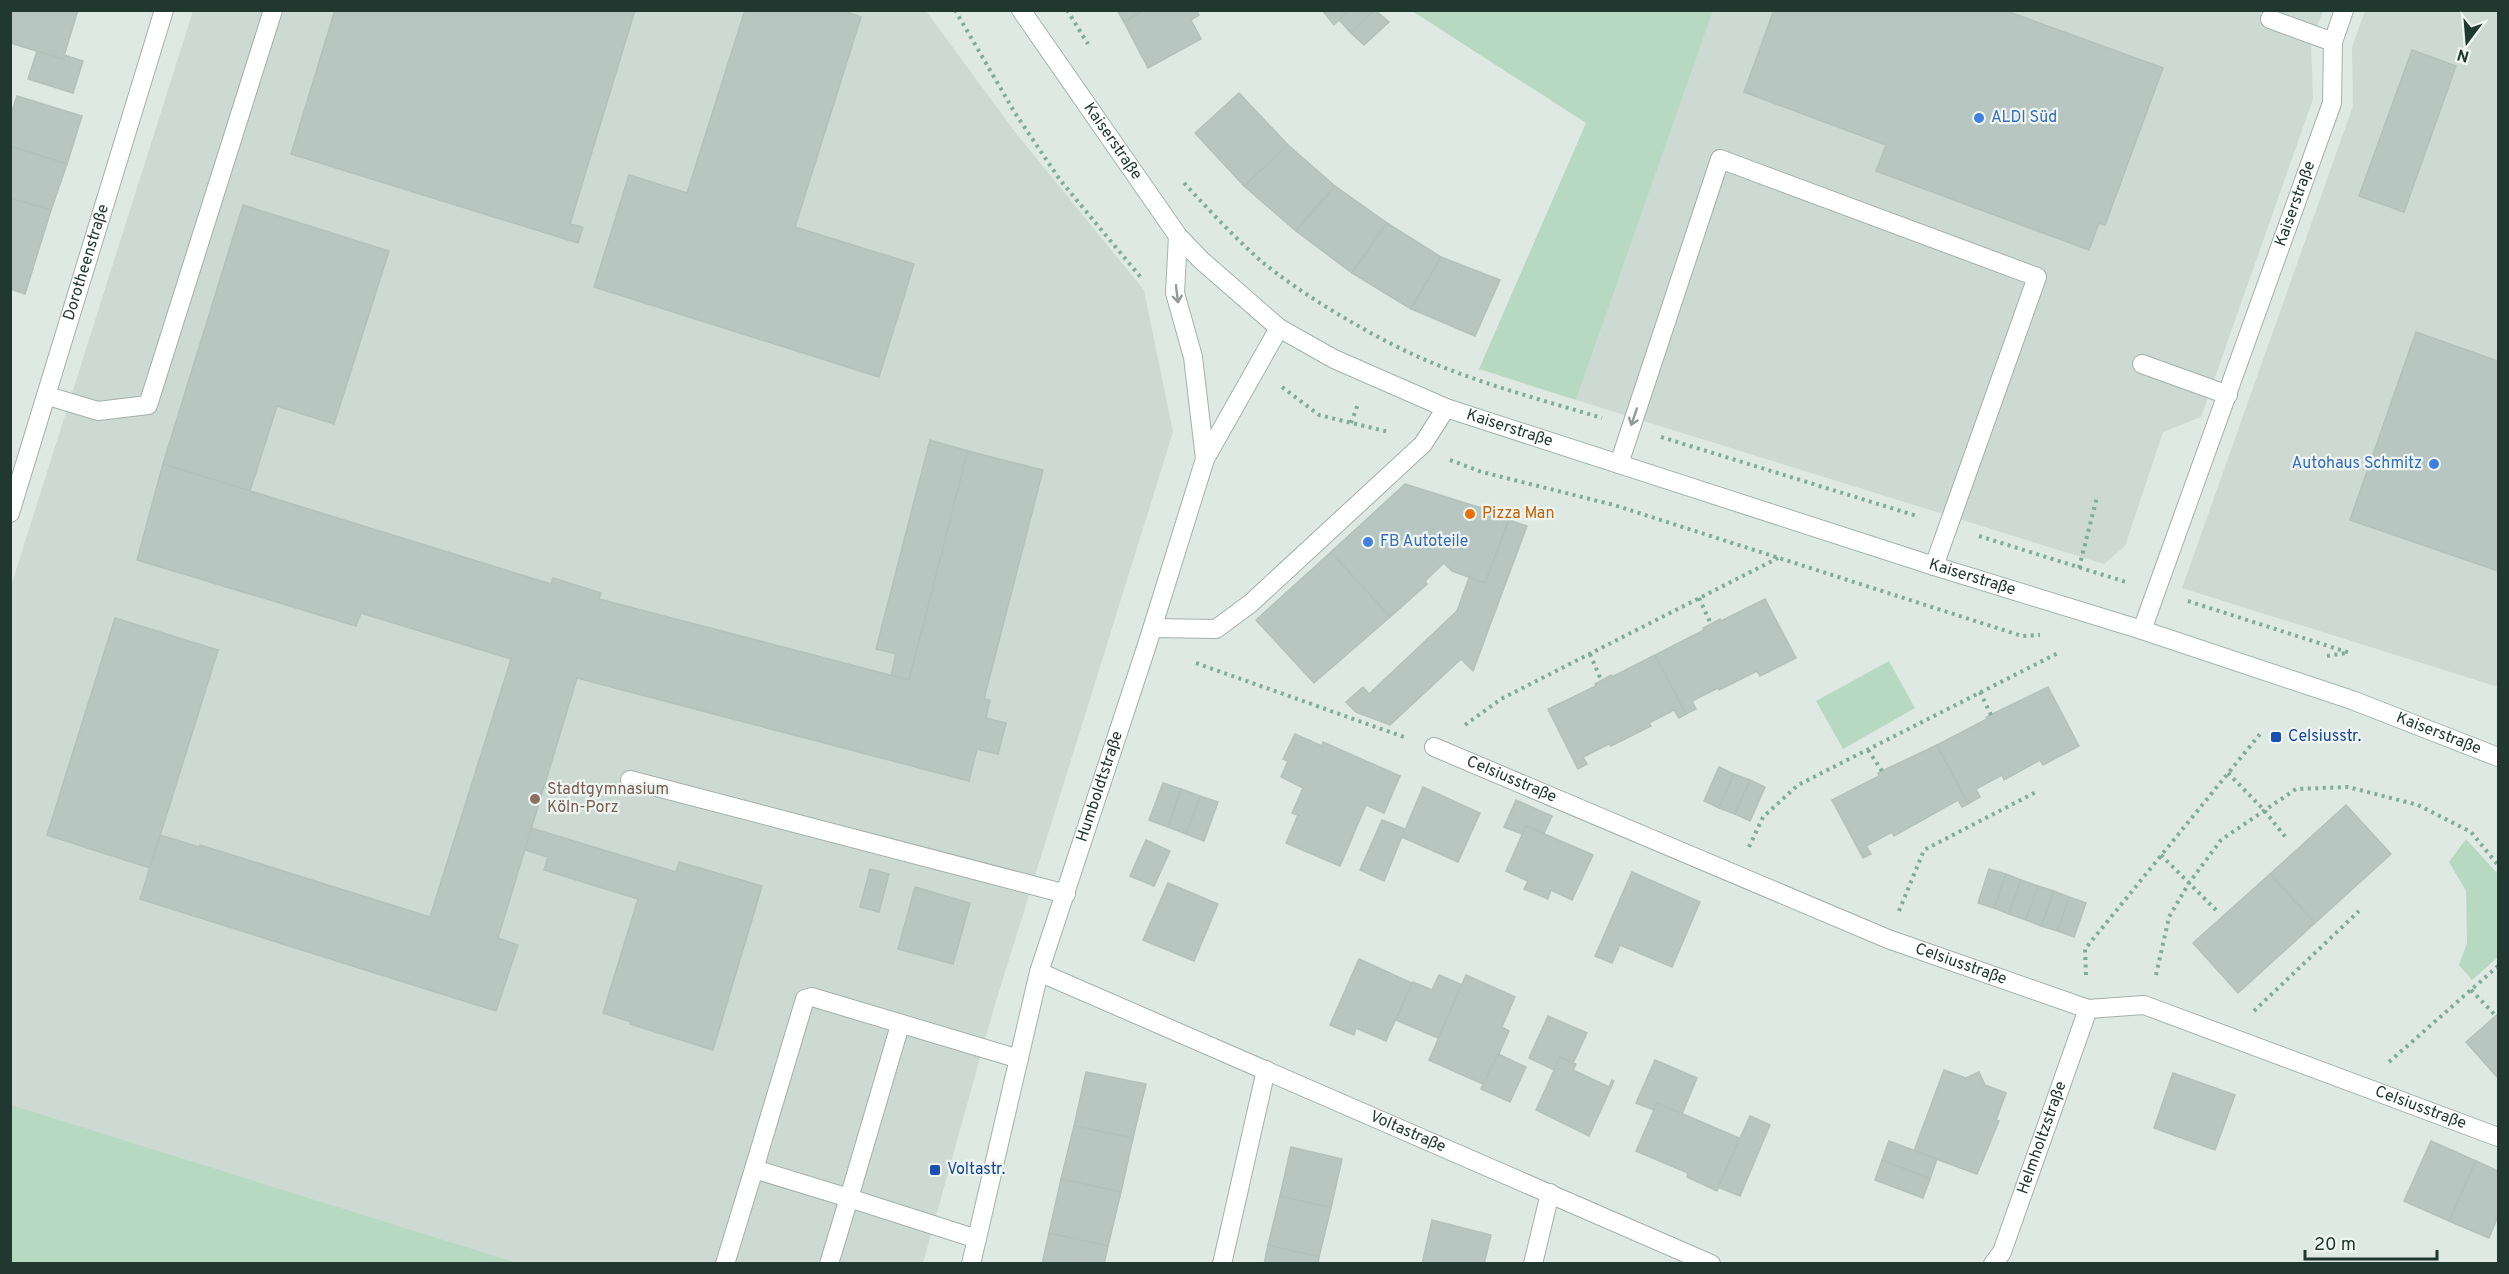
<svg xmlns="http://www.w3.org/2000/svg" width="2509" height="1274" font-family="Overpass,sans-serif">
<rect width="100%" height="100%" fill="#dfe9e4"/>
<g fill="#cdd9d3">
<polygon points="193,11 926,11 1015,132 1144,290 1173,432 993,1011 923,1263 11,1264 11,586"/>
<polygon points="1713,11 2323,11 2311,42 2313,99 2201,417 2163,432 2125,546 2104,564 1576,400"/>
<polygon points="2365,11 2498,11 2498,687 2182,588 2353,106 2352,47"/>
</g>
<g fill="#b8d9c1">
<polygon points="1412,11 1713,11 1576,400 1479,369 1586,123"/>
<polygon points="1889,661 1915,708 1843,749 1816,701"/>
<polygon points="2466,839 2498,874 2498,957 2472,980 2459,965 2467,943 2466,891 2449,862"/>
<polygon points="10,1105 11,1105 517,1263 11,1263"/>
</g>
<g fill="#b7c6c0" stroke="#b2c2bb" stroke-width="1.5">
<polygon points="10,10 78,10 63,59 10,43"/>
<polygon points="335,10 635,10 570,224 583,227 578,243 291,154"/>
<polygon points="745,10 841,10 861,17 795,227 914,264 879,377 594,287 629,175 687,193"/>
<polygon points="1117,10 1145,10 1124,22"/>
<polygon points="1145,10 1197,10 1199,15 1191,20 1201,39 1148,68 1124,22"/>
<polygon points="1322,10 1349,10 1334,25"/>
<polygon points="1349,10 1375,10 1351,33 1339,20"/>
<polygon points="1375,10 1389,22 1364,45 1351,33"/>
<polygon points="1774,10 2004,10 2163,68 2105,225 2099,223 2089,250 1876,171 1886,145 1744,92"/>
<polygon points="2412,50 2456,66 2404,212 2359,196"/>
<polygon points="37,51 63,59 64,55 83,61 73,93 28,79"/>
<polygon points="1239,93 1288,145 1244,186 1195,133"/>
<polygon points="17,96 82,116 67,164 10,146 10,117"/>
<polygon points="1288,145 1335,186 1296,231 1244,186"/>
<polygon points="10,146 67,164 51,210 10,198"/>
<polygon points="1335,186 1387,223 1352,273 1296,231"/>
<polygon points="10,198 51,210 25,294 10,289"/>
<polygon points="243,205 389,251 334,424 277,406 250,491 163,464"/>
<polygon points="1387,223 1441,257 1411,309 1352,273"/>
<polygon points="1441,257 1500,280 1475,336 1411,309"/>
<polygon points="2416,332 2498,361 2498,571 2350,520"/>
<polygon points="930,440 968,451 909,680 891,676 896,654 876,649"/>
<polygon points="968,451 1043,470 984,699 990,700 986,718 1006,723 998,754 977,749 969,781 577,678 498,938 518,945 496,1011 140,899 160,835 199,847 200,845 430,917 511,659 361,613 356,626 137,560 163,464 551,584 553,578 601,593 599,599 909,680"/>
<polygon points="1405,484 1510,517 1485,583 1452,571 1444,563 1425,581 1427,584 1390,617 1331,552"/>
<polygon points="1509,520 1527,526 1473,671 1461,659 1390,725 1356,712 1346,702 1363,687 1369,694 1457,611 1469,578 1485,583"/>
<polygon points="1331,552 1390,617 1314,683 1256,620"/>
<polygon points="1765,599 1796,658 1760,676 1757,671 1719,690 1718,688 1692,701 1696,709 1686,714 1655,655 1704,630 1703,628 1711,624 1720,619 1721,621"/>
<polygon points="115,618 218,650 150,868 47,835"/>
<polygon points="1655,655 1686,714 1679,718 1674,710 1649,723 1651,726 1611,746 1609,744 1583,757 1587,764 1578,769 1548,709 1596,686 1595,684 1611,675 1612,677"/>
<polygon points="2048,687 2079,746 2043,765 2040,760 2004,780 2002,775 1976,789 1980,797 1968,804 1937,745 1987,719 1986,717"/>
<polygon points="1295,734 1322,746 1323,742 1400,776 1384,813 1366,805 1340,866 1286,843 1298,815 1292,813 1303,788 1281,777 1288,761 1283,759"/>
<polygon points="1937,745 1968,804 1962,807 1958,800 1894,836 1892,832 1866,846 1871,854 1863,858 1832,800 1879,776 1878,773"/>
<polygon points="1719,767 1734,774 1719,808 1704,801"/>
<polygon points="1734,774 1750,780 1735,814 1719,808"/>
<polygon points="1750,780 1765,787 1750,821 1735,814"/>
<polygon points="1163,783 1181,789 1168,827 1149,820"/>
<polygon points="1423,787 1480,813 1458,862 1402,837"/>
<polygon points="1181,789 1200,796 1186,834 1168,827"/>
<polygon points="1200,796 1218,802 1204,841 1186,834"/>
<polygon points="1516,800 1552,816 1544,833 1526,826 1522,834 1504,827"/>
<polygon points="2346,805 2391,854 2315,923 2270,874"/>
<polygon points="1382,820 1405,829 1384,881 1360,870"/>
<polygon points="1526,826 1593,855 1572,900 1551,890 1548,899 1524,889 1528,881 1506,871"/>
<polygon points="531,828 676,872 679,862 762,886 713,1050 630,1024 631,1022 603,1013 638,899 544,870 548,857 525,850"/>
<polygon points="1146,840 1170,851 1154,886 1130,876"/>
<polygon points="870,869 889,874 879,912 860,907"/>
<polygon points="1989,869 2006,874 1994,908 1978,903"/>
<polygon points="1632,872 1700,902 1672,967 1620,945 1612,963 1595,956"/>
<polygon points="2006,874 2021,880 2009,914 1994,908"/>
<polygon points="2270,874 2315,923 2238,993 2193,943"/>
<polygon points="2021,880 2038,886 2026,920 2009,914"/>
<polygon points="1168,883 1218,904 1194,961 1143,940"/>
<polygon points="2038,886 2054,891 2041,926 2026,920"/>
<polygon points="915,887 970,903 953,964 898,949"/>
<polygon points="2054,891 2069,897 2058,931 2041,926"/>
<polygon points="2069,897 2086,903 2074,937 2058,931"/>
<polygon points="1359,959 1412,983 1386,1041 1356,1028 1354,1035 1330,1025"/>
<polygon points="1439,975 1462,985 1438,1038 1396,1020 1413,982 1432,990"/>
<polygon points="1466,975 1515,997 1502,1027 1509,1031 1485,1085 1429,1060"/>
<polygon points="2498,1014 2498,1078 2466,1042"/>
<polygon points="1548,1016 1587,1033 1573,1063 1560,1057 1554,1070 1529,1058"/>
<polygon points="1498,1054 1526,1067 1510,1102 1481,1089"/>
<polygon points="1560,1057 1576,1064 1573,1070 1609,1087 1612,1080 1614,1081 1589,1136 1536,1110"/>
<polygon points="1655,1060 1697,1078 1682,1114 1657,1103 1654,1110 1636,1103"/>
<polygon points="1944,1070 1966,1078 1979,1072 1985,1085 2006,1093 1996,1120 1999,1121 1977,1174 1914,1151"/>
<polygon points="1086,1072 1146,1084 1133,1138 1074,1126"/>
<polygon points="2173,1073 2235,1095 2215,1150 2154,1128"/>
<polygon points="1657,1103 1739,1138 1717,1191 1687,1177 1688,1173 1636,1151"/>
<polygon points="1750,1116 1770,1125 1740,1196 1718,1187"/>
<polygon points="1074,1126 1133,1138 1121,1192 1061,1179"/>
<polygon points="1889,1141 1937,1159 1930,1179 1882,1160"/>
<polygon points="2431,1141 2476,1161 2449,1221 2404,1201"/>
<polygon points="1291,1147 1342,1159 1331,1208 1280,1196"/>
<polygon points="1882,1160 1930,1179 1923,1198 1875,1180"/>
<polygon points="2476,1161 2498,1171 2498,1216 2489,1238 2449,1221"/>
<polygon points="1061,1179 1121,1192 1108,1246 1049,1233"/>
<polygon points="1280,1196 1331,1208 1319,1257 1268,1245"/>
<polygon points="1432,1220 1491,1235 1484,1264 1422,1264"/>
<polygon points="1049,1233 1108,1246 1104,1264 1042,1264"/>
<polygon points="1268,1245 1319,1257 1318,1264 1264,1264"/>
</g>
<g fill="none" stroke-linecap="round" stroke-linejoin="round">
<g stroke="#a2b0ab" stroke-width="20">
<g id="lane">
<polyline points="2270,19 2333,42"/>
<polyline points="2142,364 2228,395"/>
<polyline points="48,396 98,411 148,405 273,10"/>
<polyline points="1619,464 1720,159 2037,277 1934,566"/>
<polyline points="1153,628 1216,629 1251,603 1423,444 1446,408"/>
<path id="s1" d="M2142 630 2332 103 2333 42 2344 10"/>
<polyline points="630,780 1066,894"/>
<polyline points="900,1025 849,1198 977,1239"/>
<polyline points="725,1264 754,1169"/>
<polyline points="829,1264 849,1198 754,1169 805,999 812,997 1019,1059"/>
<polyline points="1222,1264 1266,1070"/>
<polyline points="1533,1264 1550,1193"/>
</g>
</g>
<g stroke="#a2b0ab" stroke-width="20">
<g id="street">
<path id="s2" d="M10 513 164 10"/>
<path id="s3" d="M1434 747 1888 939 2088 1009 2144 1005 2498 1137"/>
<path id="s4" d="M1039 972 1711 1264"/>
<path id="s5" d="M1993 1264 2002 1252 2088 1009"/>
</g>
</g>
<g stroke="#9fb4ac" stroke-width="20">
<g id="secondary">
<path id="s6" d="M1021 10 1178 236 1201 260 1279 328 1334 359 1446 408 1934 566 2142 630 2352 700 2498 757"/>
<polyline points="1178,236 1175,293 1193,357 1205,459"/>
<path id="s7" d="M971 1264 1039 972 1147 645 1205 459 1279 328"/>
</g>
</g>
<g stroke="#81ab9d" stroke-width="4" stroke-dasharray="3 4.5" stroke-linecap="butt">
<polyline points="955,10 1015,113 1060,180 1143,280"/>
<polyline points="1067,10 1088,44"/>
<path d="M1184 183C1209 210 1234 237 1261 261 1301 294 1365 332 1412 354 1473 382 1539 399 1602 418"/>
<polyline points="1282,387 1319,415 1389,432"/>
<polyline points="1351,423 1358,404"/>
<polyline points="1661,437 1917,516"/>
<polyline points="1450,460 1482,472 1614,505 2022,636 2040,635"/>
<polyline points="1979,536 2126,582"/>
<polyline points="2079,568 2097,497"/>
<polyline points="1699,598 1711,624"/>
<polyline points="2188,601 2350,653"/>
<polyline points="1590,654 1601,680"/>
<polyline points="2327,656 2346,653"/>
<polyline points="1196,663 1404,737"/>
<polyline points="1980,692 1991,715"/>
<polyline points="1465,725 1501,699 1778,558"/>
<polyline points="1868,750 1882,771"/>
<polyline points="2228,773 2264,810 2287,839"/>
<polyline points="1749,847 1763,817 1798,785 2060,652"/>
<polyline points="2161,855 2216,910"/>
<polyline points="1899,911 1924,850 2036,792"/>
<polyline points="2086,975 2085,949 2260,734"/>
<polyline points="2156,975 2169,917 2189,883 2221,840 2296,789 2348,787 2418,805 2471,832 2498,865"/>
<polyline points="2471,990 2496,1016"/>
<polyline points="2254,1011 2359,911"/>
<polyline points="2389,1062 2498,966"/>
</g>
<use href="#lane" stroke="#fff" stroke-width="18"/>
<use href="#street" stroke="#fff" stroke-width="18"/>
<use href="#secondary" stroke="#fff" stroke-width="18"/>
</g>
<defs><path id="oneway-shaft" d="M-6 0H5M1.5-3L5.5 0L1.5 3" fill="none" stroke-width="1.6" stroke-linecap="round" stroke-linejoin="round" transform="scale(1.5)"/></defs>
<g stroke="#909c98">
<use href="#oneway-shaft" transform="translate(1177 294) rotate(83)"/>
<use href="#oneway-shaft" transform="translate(1634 417) rotate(109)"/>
</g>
<g fill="#3f7fe0" stroke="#eff6f2" stroke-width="2">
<circle cx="1979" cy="118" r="6"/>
<circle cx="2434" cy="464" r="6"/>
<circle cx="1368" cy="542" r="6"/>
</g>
<circle fill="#e8710a" stroke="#eff6f2" stroke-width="2" cx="1470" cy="514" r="6"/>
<g fill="#1a4fb4" stroke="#eff6f2" stroke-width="2">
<rect x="2270" y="731" width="12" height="12" rx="3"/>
<rect x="929" y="1164" width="12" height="12" rx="3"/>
</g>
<circle fill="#8d6e63" stroke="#eff6f2" stroke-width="2" cx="535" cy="799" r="6"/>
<g text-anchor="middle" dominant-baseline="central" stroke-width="4.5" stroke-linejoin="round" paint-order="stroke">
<g font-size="16" fill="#366cbe" stroke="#eff6f2" text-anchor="start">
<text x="1991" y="118">ALDI Süd</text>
<text x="2422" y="464" text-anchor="end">Autohaus Schmitz</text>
<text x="1380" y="542">FB Autoteile</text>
</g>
<g font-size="16" fill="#213831" stroke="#eff6f2">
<text stroke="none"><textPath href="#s6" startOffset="160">Kaiserstraße</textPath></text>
<text stroke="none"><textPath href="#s1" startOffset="453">Kaiserstraße</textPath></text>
<text stroke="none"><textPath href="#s2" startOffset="262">Dorotheenstraße</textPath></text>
<text stroke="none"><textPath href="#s6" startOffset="664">Kaiserstraße</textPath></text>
<text stroke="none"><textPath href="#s6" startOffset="1150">Kaiserstraße</textPath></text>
<text stroke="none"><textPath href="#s6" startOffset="1642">Kaiserstraße</textPath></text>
<text stroke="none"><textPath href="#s3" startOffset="84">Celsiusstraße</textPath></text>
<text stroke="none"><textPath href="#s7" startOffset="495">Humboldtstraße</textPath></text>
<text stroke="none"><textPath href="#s3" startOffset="570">Celsiusstraße</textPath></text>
<text stroke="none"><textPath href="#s3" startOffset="1056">Celsiusstraße</textPath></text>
<text stroke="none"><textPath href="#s4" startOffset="402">Voltastraße</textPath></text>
<text stroke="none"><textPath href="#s5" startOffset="136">Helmholtzstraße</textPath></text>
</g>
<g font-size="16" fill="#c56008" stroke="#eff6f2" text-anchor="start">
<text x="1482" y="514">Pizza Man</text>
</g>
<g font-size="16" fill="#164399" stroke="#eff6f2" text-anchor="start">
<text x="2288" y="737">Celsiusstr.</text>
<text x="947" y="1170">Voltastr.</text>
</g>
<g font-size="16" fill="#785e54" stroke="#eff6f2" text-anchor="start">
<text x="547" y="790">Stadtgymnasium<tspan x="547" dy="18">Köln-Porz</tspan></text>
</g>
</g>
<rect width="2509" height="1274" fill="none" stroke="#213831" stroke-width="24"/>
<g transform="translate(2467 42) rotate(196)" stroke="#eff6f2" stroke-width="4.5" paint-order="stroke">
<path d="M0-4.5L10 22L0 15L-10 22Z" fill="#213831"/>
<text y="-9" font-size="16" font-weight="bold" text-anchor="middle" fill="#213831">N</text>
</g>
<path d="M2305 1250v9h132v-9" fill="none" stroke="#213831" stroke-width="3"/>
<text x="2314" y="1250" font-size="18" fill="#213831" stroke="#eff6f2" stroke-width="4.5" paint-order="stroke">20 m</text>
</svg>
